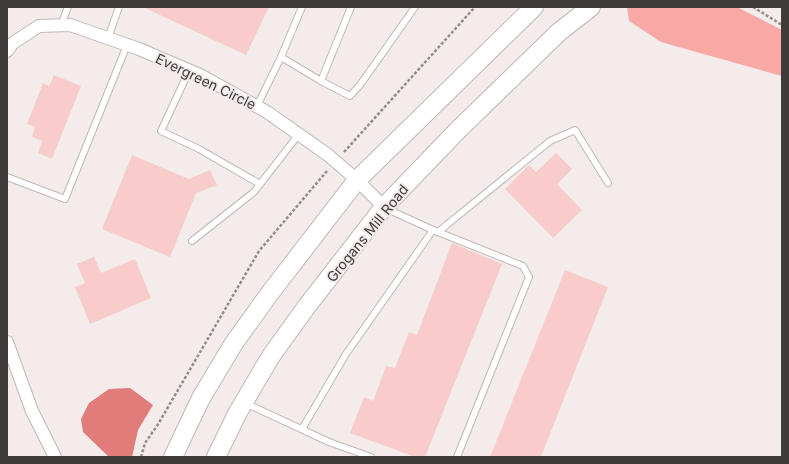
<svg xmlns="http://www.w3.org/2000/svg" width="789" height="464" font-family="Inter,sans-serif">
<rect width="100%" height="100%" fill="#f4ebeb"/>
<polygon fill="#f8a9a6" points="627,7 737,7 782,30 782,76 661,42 629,21"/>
<polygon fill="#e17c7a" points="130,388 153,405 138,430 132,457 109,457 83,432 81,419 89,403 109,389"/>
<g fill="#f8ccca">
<polygon points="147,7 269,7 246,55 147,9"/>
<polygon points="54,75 81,86 52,159 38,153 42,141 32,137 35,127 27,124 43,83 49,86"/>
<polygon points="556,153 572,169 557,184 582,210 553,238 505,189 529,165 536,172"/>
<polygon points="132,155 189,179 210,170 217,185 196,193 170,257 102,229"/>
<polygon points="452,243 502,264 425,457 415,457 350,433 364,397 373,401 386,366 395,368 409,332 417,335"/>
<polygon points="94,257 101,273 135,259 151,298 90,324 75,287 85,283 77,264"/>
<polygon points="565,270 608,287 541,457 490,457"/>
</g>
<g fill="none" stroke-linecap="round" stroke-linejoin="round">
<g stroke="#c0b7b7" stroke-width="8">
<g id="lane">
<polyline points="302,7 281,57 321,81"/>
<polyline points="351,7 321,81 350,96 360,85 415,7"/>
<polyline points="61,25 68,7"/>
<polyline points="108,38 119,7"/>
<polyline points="189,71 161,131 199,149 260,184"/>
<polyline points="257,106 281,57"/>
<polyline points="7,177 65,199 127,45"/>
<polyline points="385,208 433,230 523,266 529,277 457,457"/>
<polyline points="438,232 550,141 575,130 608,183"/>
<polyline points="192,241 254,192 299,134"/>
<polyline points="245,403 329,442 371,457"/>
<polyline points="302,429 346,354 433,230"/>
</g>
</g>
<g stroke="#c0b7b7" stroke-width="14">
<g id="street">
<polyline points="7,51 13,43 39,26 70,25 139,49 200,75 267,112 328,155 357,180 384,207"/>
<polyline points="7,342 32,411 55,457"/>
</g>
</g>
<g stroke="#c0b7b7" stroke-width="20">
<g id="secondary">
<polyline points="173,457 201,398 234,343 270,293 357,180 534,7"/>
<polyline points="216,457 238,412 271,356 307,306 384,207 458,130 559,32 591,7"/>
</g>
</g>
<g stroke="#938c8c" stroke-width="2.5" stroke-dasharray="3 2" stroke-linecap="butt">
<polyline points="753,7 782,25"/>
<polyline points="344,152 475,7"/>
<polyline points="141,457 145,443 157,426 259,251 327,171"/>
</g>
<use href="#lane" stroke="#fff" stroke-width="6"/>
<use href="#street" stroke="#fff" stroke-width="12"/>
<use href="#secondary" stroke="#fff" stroke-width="18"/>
</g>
<g text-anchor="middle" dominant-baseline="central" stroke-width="4" stroke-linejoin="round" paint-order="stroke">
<g font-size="14" fill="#3f3b3b" stroke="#f4ebeb">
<text transform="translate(206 81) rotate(26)">Evergreen Circle</text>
<text transform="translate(367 233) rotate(-51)">Grogans Mill Road</text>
</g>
</g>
<rect width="789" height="464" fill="none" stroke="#3f3b3b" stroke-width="16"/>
</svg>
